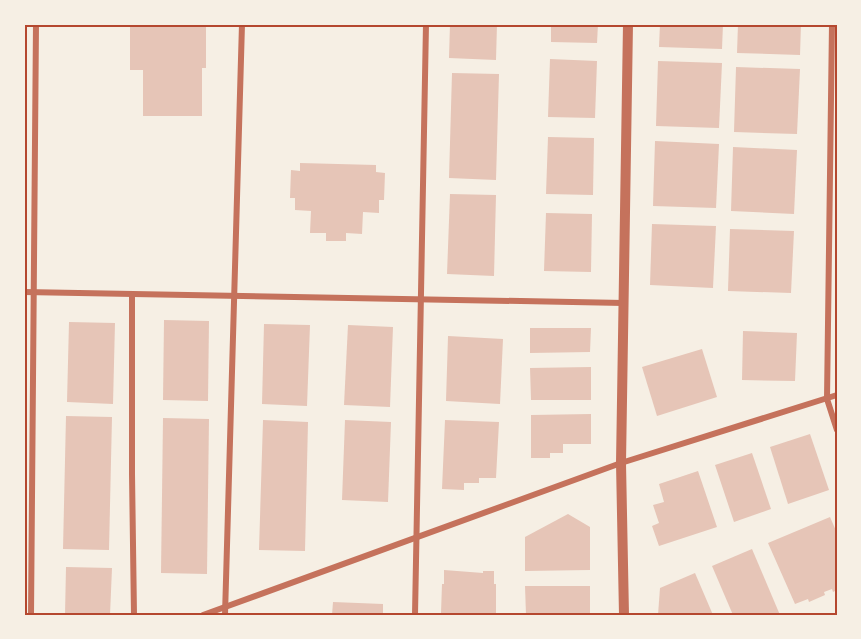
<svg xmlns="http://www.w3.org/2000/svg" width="861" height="639" font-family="'Crimson Pro',serif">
<rect width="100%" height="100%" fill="#f6efe4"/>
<g fill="#e6c5b7">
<polygon points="130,24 206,24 206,68 202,68 202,116 143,116 143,70 130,70"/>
<polygon points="450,24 497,24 496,60 449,58"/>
<polygon points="551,24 598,24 597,43 551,42"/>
<polygon points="660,24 723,24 722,49 659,47"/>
<polygon points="738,24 801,24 800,55 737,53"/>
<polygon points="550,59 597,61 595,118 548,117"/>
<polygon points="658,61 722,63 719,128 656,126"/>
<polygon points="736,67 800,69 797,134 734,132"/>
<polygon points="452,73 499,74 496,180 449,178"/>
<polygon points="548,137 594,138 593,195 546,194"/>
<polygon points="655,141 719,144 716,208 653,206"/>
<polygon points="733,147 797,150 794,214 731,211"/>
<polygon points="300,163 376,165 376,172 385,173 384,200 379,200 379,213 363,212 362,234 346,233 346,241 326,241 326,233 310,233 311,211 295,210 295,198 290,198 291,170 300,171"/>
<polygon points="450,194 496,195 494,276 447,274"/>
<polygon points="546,213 592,214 591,272 544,271"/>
<polygon points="652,224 716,226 713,288 650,285"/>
<polygon points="730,229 794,231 791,293 728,291"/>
<polygon points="164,320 209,321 208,401 163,400"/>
<polygon points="69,322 115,323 113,404 67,402"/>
<polygon points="264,324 310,325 307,406 262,404"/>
<polygon points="348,325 393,327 390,407 344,405"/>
<polygon points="530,328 591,328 590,352 530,353"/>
<polygon points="743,331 797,333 795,381 742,380"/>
<polygon points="448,336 503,339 500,404 446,401"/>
<polygon points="702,349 717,397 657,416 642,367"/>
<polygon points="591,367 591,400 531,400 530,368"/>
<polygon points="591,414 591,444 563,444 563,453 550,453 550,458 531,458 531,415"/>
<polygon points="66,416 112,417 109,550 63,549"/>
<polygon points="163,418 209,419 207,574 161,573"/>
<polygon points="263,420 308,422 305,551 259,550"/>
<polygon points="345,420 391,422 388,502 342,500"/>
<polygon points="445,420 499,422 496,478 479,478 479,483 464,483 464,490 442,489"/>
<polygon points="810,434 829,490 788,504 770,447"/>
<polygon points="752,453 771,509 734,522 715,465"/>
<polygon points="698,471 717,527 659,546 652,526 659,523 653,505 664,502 659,484"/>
<polygon points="568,514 590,527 590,570 525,571 525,537"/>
<polygon points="830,517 837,533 837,590 833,592 832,589 824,592 825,595 809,602 808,599 795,604 768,543"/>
<polygon points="752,549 780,615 733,615 712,566"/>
<polygon points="66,567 112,568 110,615 65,615"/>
<polygon points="444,570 483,573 483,571 494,571 494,584 496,584 496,614 444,615 444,613 441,613 442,584 444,584"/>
<polygon points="695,573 713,615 658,615 660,588"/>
<polygon points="525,586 590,586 590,615 526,615"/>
<polygon points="333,602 383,604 383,615 332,615"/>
</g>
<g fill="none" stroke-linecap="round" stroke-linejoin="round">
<g stroke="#c5725c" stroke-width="6">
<polyline points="832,24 827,399 837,430"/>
<polyline points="24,292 624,303"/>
<polyline points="132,294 132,474 134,615"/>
<polyline points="31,615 36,24"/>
<polyline points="203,615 621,463 837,395"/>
<polyline points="225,615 242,24"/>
<polyline points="415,615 426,24"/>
</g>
<polyline stroke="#c5725c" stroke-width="10" points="624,615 621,463 628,24"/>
</g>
<rect width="861" height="639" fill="none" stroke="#f6efe4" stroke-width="51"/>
<rect x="26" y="26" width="810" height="588" fill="none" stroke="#b5482f" stroke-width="2"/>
</svg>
